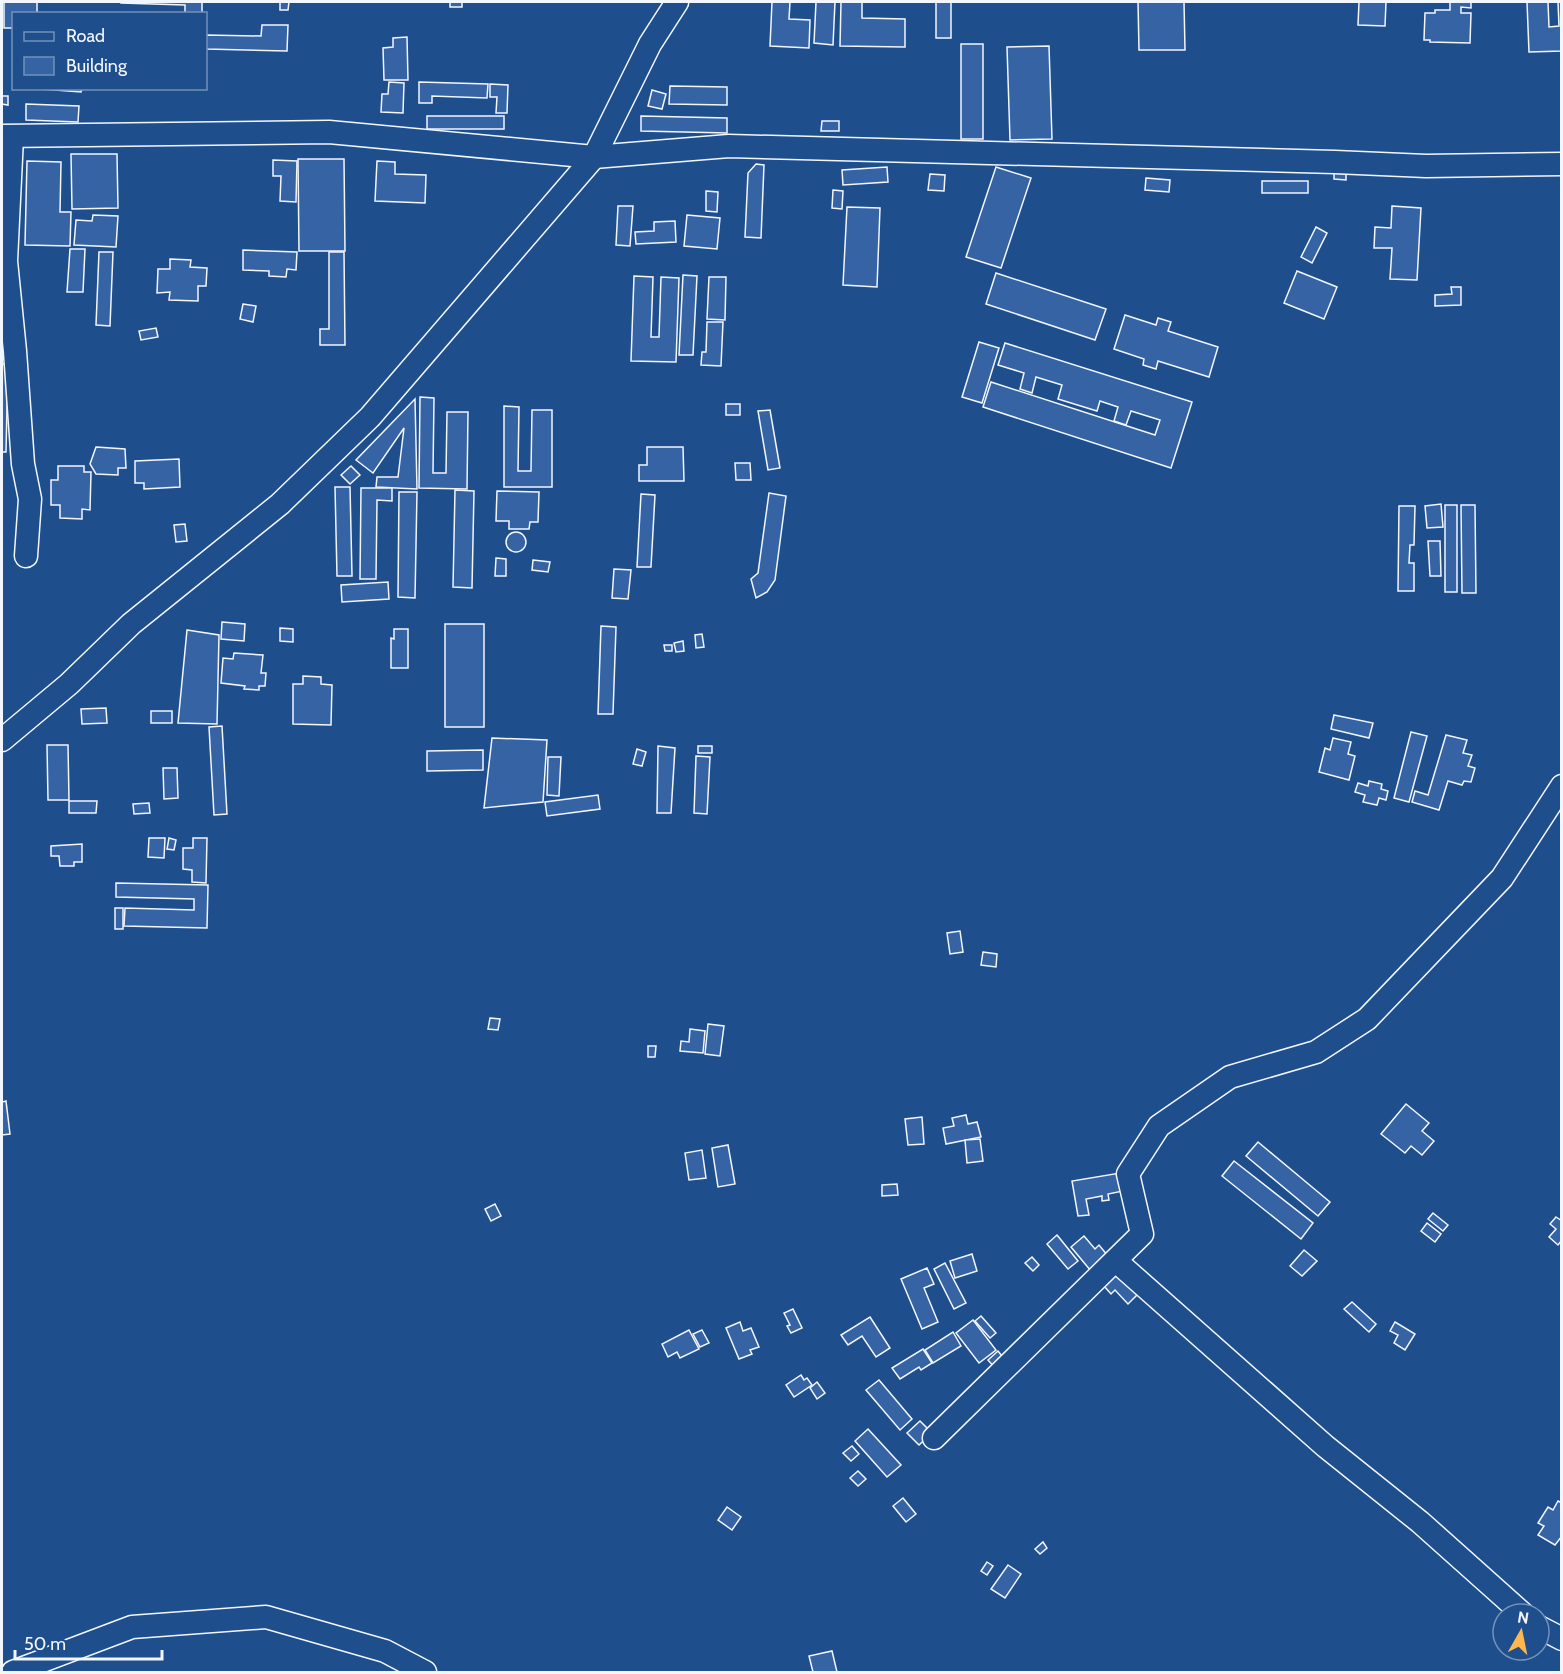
<svg xmlns="http://www.w3.org/2000/svg" width="1563" height="1674" font-family="Cabin,sans-serif">
<rect width="100%" height="100%" fill="#1f4e8c"/>
<g fill="#3563a3" stroke="#f2f6ff" stroke-width="1.5">
<polygon points="4,2 37,2 37,13 14,14 14,28 4,28"/>
<polygon points="121,2 202,2 202,14 185,14 185,5 121,3"/>
<polygon points="280,2 289,2 288,10 280,10"/>
<rect x="450" y="2" width="12" height="5"/>
<polygon points="772,2 790,2 789,19 810,20 809,48 770,46"/>
<polygon points="816,2 835,2 833,45 814,43"/>
<polygon points="841,2 862,2 862,18 905,19 905,47 840,46"/>
<rect x="936" y="2" width="15" height="36"/>
<polygon points="1138,2 1184,2 1185,50 1139,50"/>
<polygon points="1359,2 1386,2 1385,26 1358,25"/>
<polygon points="1450,2 1471,2 1471,8 1461,7 1461,13 1471,13 1470,43 1430,42 1430,40 1424,40 1425,13 1435,13 1435,10 1450,10"/>
<polygon points="1527,2 1548,2 1549,27 1559,26 1558,2 1562,2 1562,51 1529,52"/>
<polygon points="262,25 288,25 287,51 206,49 206,35 261,36"/>
<polygon points="407,37 408,80 384,80 383,48 393,47 393,38"/>
<rect x="961" y="44" width="22" height="95"/>
<polygon points="1049,46 1052,139 1010,140 1007,47"/>
<polygon points="389,82 404,83 403,113 381,112 382,94 388,94"/>
<polygon points="419,82 488,84 487,98 432,96 432,103 419,103"/>
<polygon points="490,84 508,85 507,113 496,113 497,97 490,97"/>
<polygon points="670,86 727,87 727,105 669,104"/>
<polygon points="28,88 82,88 81,92"/>
<polygon points="652,90 666,94 662,109 648,106"/>
<polygon points="2,96 8,96 8,105 2,104"/>
<polygon points="26,104 79,106 78,122 26,120"/>
<rect x="427" y="116" width="77" height="13"/>
<polygon points="641,116 727,118 727,133 641,131"/>
<polygon points="822,121 839,121 839,131 821,131"/>
<polygon points="71,154 117,154 118,208 72,209"/>
<polygon points="298,159 344,159 345,251 299,251"/>
<polygon points="273,160 297,161 296,202 280,201 281,176 273,176"/>
<polygon points="27,161 61,162 60,212 71,212 70,246 25,245"/>
<polygon points="377,161 395,162 395,174 426,175 425,203 375,201"/>
<polygon points="756,164 764,165 761,238 745,237 748,173"/>
<polygon points="887,167 888,182 843,185 842,170"/>
<polygon points="996,167 1031,178 1001,268 966,257"/>
<polygon points="1334,173 1346,174 1346,180 1334,179"/>
<polygon points="930,174 945,175 944,191 928,190"/>
<polygon points="1146,178 1170,180 1169,192 1145,190"/>
<rect x="1262" y="181" width="46" height="12"/>
<polygon points="833,190 843,191 842,209 832,208"/>
<polygon points="706,191 718,192 717,212 706,211"/>
<polygon points="618,206 633,206 630,246 616,245"/>
<polygon points="1392,206 1421,208 1417,280 1390,279 1392,248 1374,248 1375,227 1391,228"/>
<polygon points="847,207 880,208 877,287 843,285"/>
<polygon points="93,215 118,216 116,247 74,245 76,220 92,221"/>
<polygon points="687,215 720,218 717,249 684,246"/>
<polygon points="675,221 676,242 636,244 635,232 654,231 654,222"/>
<polygon points="1316,227 1327,233 1312,263 1301,257"/>
<polygon points="70,249 85,249 83,292 67,292"/>
<polygon points="243,250 297,252 296,270 287,269 286,277 269,276 269,271 243,270"/>
<polygon points="99,252 113,252 110,326 96,325"/>
<polygon points="329,252 344,252 345,345 320,345 320,329 329,329"/>
<polygon points="170,259 191,260 190,267 207,268 206,286 198,286 198,301 169,300 170,292 157,293 158,269 170,269"/>
<polygon points="1297,271 1337,287 1324,319 1284,303"/>
<polygon points="996,273 1106,309 1095,340 986,304"/>
<polygon points="683,275 697,276 693,355 679,355"/>
<polygon points="634,276 653,277 651,337 659,337 661,277 679,278 676,362 631,361"/>
<polygon points="709,277 726,277 725,320 707,319"/>
<polygon points="1451,287 1461,287 1461,305 1435,306 1435,295 1452,294"/>
<polygon points="243,304 256,306 253,322 240,319"/>
<polygon points="1125,315 1156,325 1158,318 1171,322 1168,331 1218,347 1209,377 1158,361 1156,369 1143,365 1144,359 1114,349"/>
<polygon points="707,322 723,322 721,366 701,365 702,352 706,352"/>
<polygon points="156,328 158,337 141,340 139,331"/>
<polygon points="979,342 999,348 982,403 962,397"/>
<polygon points="1005,343 1192,402 1171,468 983,407 991,382 1155,435 1160,420 1131,411 1126,425 1114,421 1118,407 1100,401 1097,411 1058,399 1062,385 1036,377 1032,393 1020,389 1024,373 998,365"/>
<polygon points="2,364 8,364 6,452 2,452"/>
<polygon points="420,397 434,398 433,473 446,473 447,412 468,412 467,489 419,488"/>
<polygon points="415,399 417,489 376,487 377,477 398,477 404,428 373,473 356,460"/>
<rect x="726" y="404" width="14" height="11"/>
<polygon points="504,406 519,407 518,471 531,471 532,410 552,410 552,487 504,487"/>
<polygon points="770,410 780,468 768,470 758,411"/>
<polygon points="96,447 125,449 126,468 118,468 118,475 96,474 90,464"/>
<polygon points="647,447 683,447 684,481 639,481 639,465 647,465"/>
<polygon points="179,459 180,487 144,489 144,483 135,483 135,461"/>
<polygon points="735,463 750,463 751,480 736,480"/>
<polygon points="58,466 84,466 84,472 91,472 90,510 82,509 82,519 60,518 60,505 51,505 51,480 58,480"/>
<polygon points="351,466 360,475 350,484 341,475"/>
<polygon points="335,487 350,487 352,576 337,576"/>
<polygon points="361,488 392,488 392,501 377,500 376,579 360,579"/>
<polygon points="455,490 474,491 472,588 453,587"/>
<polygon points="497,491 539,492 538,522 530,522 529,529 509,529 509,521 496,521"/>
<polygon points="399,492 417,492 415,598 398,597"/>
<polygon points="769,493 786,496 775,580 767,592 756,598 751,579 758,573"/>
<polygon points="641,494 655,495 651,567 637,567"/>
<polygon points="1441,504 1443,527 1427,528 1425,506"/>
<rect x="1445" y="505" width="12" height="87"/>
<polygon points="1461,505 1475,505 1476,593 1462,593"/>
<polygon points="1399,506 1415,506 1414,545 1410,545 1409,563 1414,563 1414,591 1398,591"/>
<polygon points="185,524 187,541 176,542 174,525"/>
<circle cx="516" cy="542" r="10"/>
<polygon points="1428,541 1440,541 1441,576 1430,576"/>
<polygon points="496,558 506,559 506,576 495,576"/>
<polygon points="533,560 550,562 548,572 532,570"/>
<polygon points="614,569 631,570 628,599 612,598"/>
<polygon points="388,582 389,599 342,602 341,585"/>
<polygon points="222,622 245,624 244,641 221,639"/>
<rect x="445" y="624" width="39" height="103"/>
<polygon points="601,626 616,627 613,714 598,714"/>
<polygon points="280,628 293,629 293,642 280,641"/>
<polygon points="394,629 408,629 408,668 391,668 391,638 394,639"/>
<polygon points="187,630 219,635 217,724 178,723"/>
<polygon points="702,634 704,647 696,648 695,635"/>
<polygon points="683,641 684,651 676,652 674,643"/>
<polygon points="664,645 672,645 672,651 665,651"/>
<polygon points="234,653 263,655 261,673 266,673 265,686 259,686 259,690 244,689 245,686 221,683 223,658 233,659"/>
<polygon points="303,676 321,677 321,684 332,685 331,725 293,724 293,684 303,684"/>
<polygon points="106,708 107,723 82,724 81,709"/>
<rect x="151" y="711" width="21" height="12"/>
<polygon points="1334,715 1373,723 1369,738 1331,729"/>
<polygon points="222,726 227,814 214,815 209,727"/>
<polygon points="1411,732 1427,736 1409,802 1394,798"/>
<polygon points="1446,735 1467,740 1463,753 1472,755 1468,766 1475,768 1471,782 1464,781 1462,785 1448,781 1439,810 1412,802 1415,791 1428,795"/>
<polygon points="492,738 547,740 543,802 484,808"/>
<polygon points="1333,738 1351,742 1348,754 1355,756 1349,780 1319,772 1325,748 1330,750"/>
<polygon points="47,745 68,745 69,800 48,800"/>
<polygon points="658,746 675,748 671,813 657,813"/>
<rect x="698" y="746" width="14" height="7"/>
<polygon points="637,749 646,752 642,766 633,764"/>
<polygon points="483,750 483,770 427,771 427,751"/>
<polygon points="696,756 710,757 707,814 694,813"/>
<polygon points="548,757 561,757 559,796 547,795"/>
<polygon points="163,768 177,768 178,798 164,799"/>
<polygon points="1369,781 1382,784 1381,789 1388,791 1386,800 1379,798 1377,805 1363,802 1365,795 1355,792 1358,783 1368,786"/>
<polygon points="598,795 600,809 547,816 545,802"/>
<polygon points="69,801 97,801 96,813 69,813"/>
<polygon points="149,803 150,813 134,814 133,804"/>
<polygon points="149,838 165,838 164,858 148,857"/>
<polygon points="169,838 176,840 174,850 167,849"/>
<polygon points="193,838 207,838 206,883 192,882 192,870 183,869 183,848 193,848"/>
<polygon points="82,844 82,862 74,862 74,866 60,866 59,856 51,856 51,846"/>
<polygon points="116,883 208,885 207,928 124,926 125,908 194,910 194,899 116,897"/>
<rect x="115" y="908" width="8" height="21"/>
<polygon points="960,931 963,952 950,954 947,933"/>
<polygon points="983,952 997,954 996,967 981,965"/>
<polygon points="490,1018 500,1019 498,1030 488,1029"/>
<polygon points="708,1024 724,1026 720,1056 705,1054"/>
<polygon points="690,1029 705,1031 703,1053 680,1051 681,1041 689,1042"/>
<polygon points="648,1046 656,1046 655,1057 648,1057"/>
<polygon points="6,1101 10,1134 2,1135 2,1102"/>
<polygon points="1406,1104 1429,1123 1422,1131 1434,1141 1422,1155 1411,1146 1405,1153 1381,1134"/>
<polygon points="966,1115 968,1124 977,1122 981,1137 946,1144 943,1128 954,1126 952,1118"/>
<polygon points="922,1117 924,1144 908,1145 905,1119"/>
<polygon points="980,1139 983,1161 967,1163 965,1140"/>
<polygon points="1258,1142 1330,1202 1318,1216 1246,1156"/>
<polygon points="728,1145 735,1184 718,1187 712,1148"/>
<polygon points="702,1150 706,1178 689,1180 685,1153"/>
<polygon points="1234,1161 1313,1223 1301,1239 1222,1176"/>
<polygon points="1120,1173 1123,1191 1108,1194 1109,1200 1102,1201 1102,1196 1086,1199 1089,1215 1078,1216 1072,1181"/>
<polygon points="897,1184 898,1195 882,1196 882,1185"/>
<polygon points="495,1204 501,1216 491,1221 485,1209"/>
<polygon points="1433,1213 1448,1225 1443,1231 1428,1219"/>
<polygon points="1556,1217 1562,1221 1562,1240 1558,1245 1549,1237 1556,1229 1550,1224"/>
<polygon points="1427,1223 1441,1234 1435,1242 1421,1231"/>
<polygon points="1057,1235 1078,1261 1068,1269 1047,1244"/>
<polygon points="1084,1236 1095,1249 1099,1245 1108,1256 1091,1271 1071,1247"/>
<polygon points="1304,1250 1317,1261 1302,1276 1290,1266"/>
<polygon points="972,1254 977,1271 955,1278 950,1261"/>
<polygon points="1032,1257 1039,1265 1033,1271 1025,1263"/>
<polygon points="945,1263 966,1303 954,1309 934,1269"/>
<polygon points="927,1268 934,1284 924,1288 938,1322 922,1329 901,1279"/>
<polygon points="1119,1271 1139,1293 1128,1304 1115,1290 1111,1294 1104,1286"/>
<polygon points="1352,1302 1376,1324 1369,1332 1344,1309"/>
<polygon points="793,1309 802,1328 791,1333 787,1326 790,1325 784,1313"/>
<polygon points="981,1316 996,1333 990,1338 975,1321"/>
<polygon points="870,1317 890,1348 876,1357 862,1336 848,1345 841,1335"/>
<polygon points="973,1320 996,1350 979,1363 956,1333"/>
<polygon points="740,1322 743,1331 751,1328 759,1347 750,1350 752,1354 739,1359 726,1328"/>
<polygon points="1395,1322 1415,1334 1405,1350 1394,1343 1398,1335 1390,1331"/>
<polygon points="689,1330 699,1349 680,1358 677,1352 668,1357 662,1344"/>
<polygon points="702,1330 709,1343 700,1347 693,1334"/>
<polygon points="953,1332 961,1346 933,1363 925,1350"/>
<polygon points="923,1349 932,1363 921,1370 919,1367 900,1379 892,1368"/>
<polygon points="998,1351 1005,1360 995,1368 988,1360"/>
<polygon points="801,1375 804,1380 807,1378 812,1385 794,1397 786,1385"/>
<polygon points="879,1380 912,1419 900,1430 866,1390"/>
<polygon points="817,1382 825,1393 817,1399 810,1388"/>
<polygon points="920,1421 932,1433 919,1445 907,1433"/>
<polygon points="868,1429 901,1465 887,1477 855,1441"/>
<polygon points="852,1446 859,1454 851,1461 843,1453"/>
<polygon points="858,1471 866,1479 858,1486 850,1478"/>
<polygon points="903,1498 916,1514 906,1522 893,1506"/>
<polygon points="1558,1501 1562,1503 1562,1536 1555,1545 1538,1535 1544,1526 1538,1523 1548,1507 1553,1510"/>
<polygon points="727,1507 741,1517 732,1530 718,1520"/>
<polygon points="1043,1542 1047,1548 1040,1554 1035,1549"/>
<polygon points="987,1562 993,1566 987,1575 981,1571"/>
<polygon points="1008,1565 1021,1574 1005,1598 991,1589"/>
<polygon points="832,1651 837,1672 813,1672 809,1656"/>
</g>
<g fill="none" stroke-linecap="round" stroke-linejoin="round">
<g stroke="#f2f6ff" stroke-width="25">
<g id="minor">
<polyline points="2,136 329,132 594,157 729,146 1335,162 1426,166 1562,164"/>
<polyline points="12,137 6,261 15,351 23,464 30,499 26,556"/>
<polyline points="2,740 69,684 131,624 280,504 370,417 594,157 650,44 677,2"/>
<polyline points="1116,1261 1325,1446 1420,1522 1523,1614"/>
<polyline points="934,1438 1142,1234 1128,1174 1159,1126 1230,1077 1316,1052 1367,1019 1502,878 1562,786"/>
<polyline points="1539,1627 1562,1639"/>
<polyline points="13,1672 132,1627 266,1617 385,1651 425,1672"/>
</g>
</g>
<use href="#minor" stroke="#1f4e8c" stroke-width="22"/>
</g>
<rect width="1563" height="1674" fill="none" stroke="#f2f6ff" stroke-width="6"/>
<rect x="12" y="12" width="195" height="78" fill="#1f4e8c" stroke="#7391ba" stroke-width="1.5"/>
<rect x="24" y="32" width="30" height="9" fill="#1f4e8c" stroke="#7391ba" stroke-width="1.5"/>
<text x="66" y="42" font-size="18" fill="#f2f6ff">Road</text>
<rect x="24" y="57" width="30" height="18" fill="#3563a3" stroke="#7391ba" stroke-width="1.5"/>
<text x="66" y="72" font-size="18" fill="#f2f6ff">Building</text>
<g transform="translate(1521 1632) rotate(9)"><circle r="28" fill="#1f4e8c" stroke="#7391ba" stroke-width="1.5"/>
<path d="M0-4.5L10 22L0 15L-10 22Z" fill="#ffb74d"/>
<text y="-9" font-size="16" font-weight="bold" text-anchor="middle" fill="#f2f6ff">N</text>
</g>
<path d="M15 1650v9h147v-9" fill="none" stroke="#f2f6ff" stroke-width="3"/>
<text x="24" y="1650" font-size="18" fill="#f2f6ff" stroke="#1f4e8c" stroke-width="4.5" paint-order="stroke">50 m</text>
</svg>
